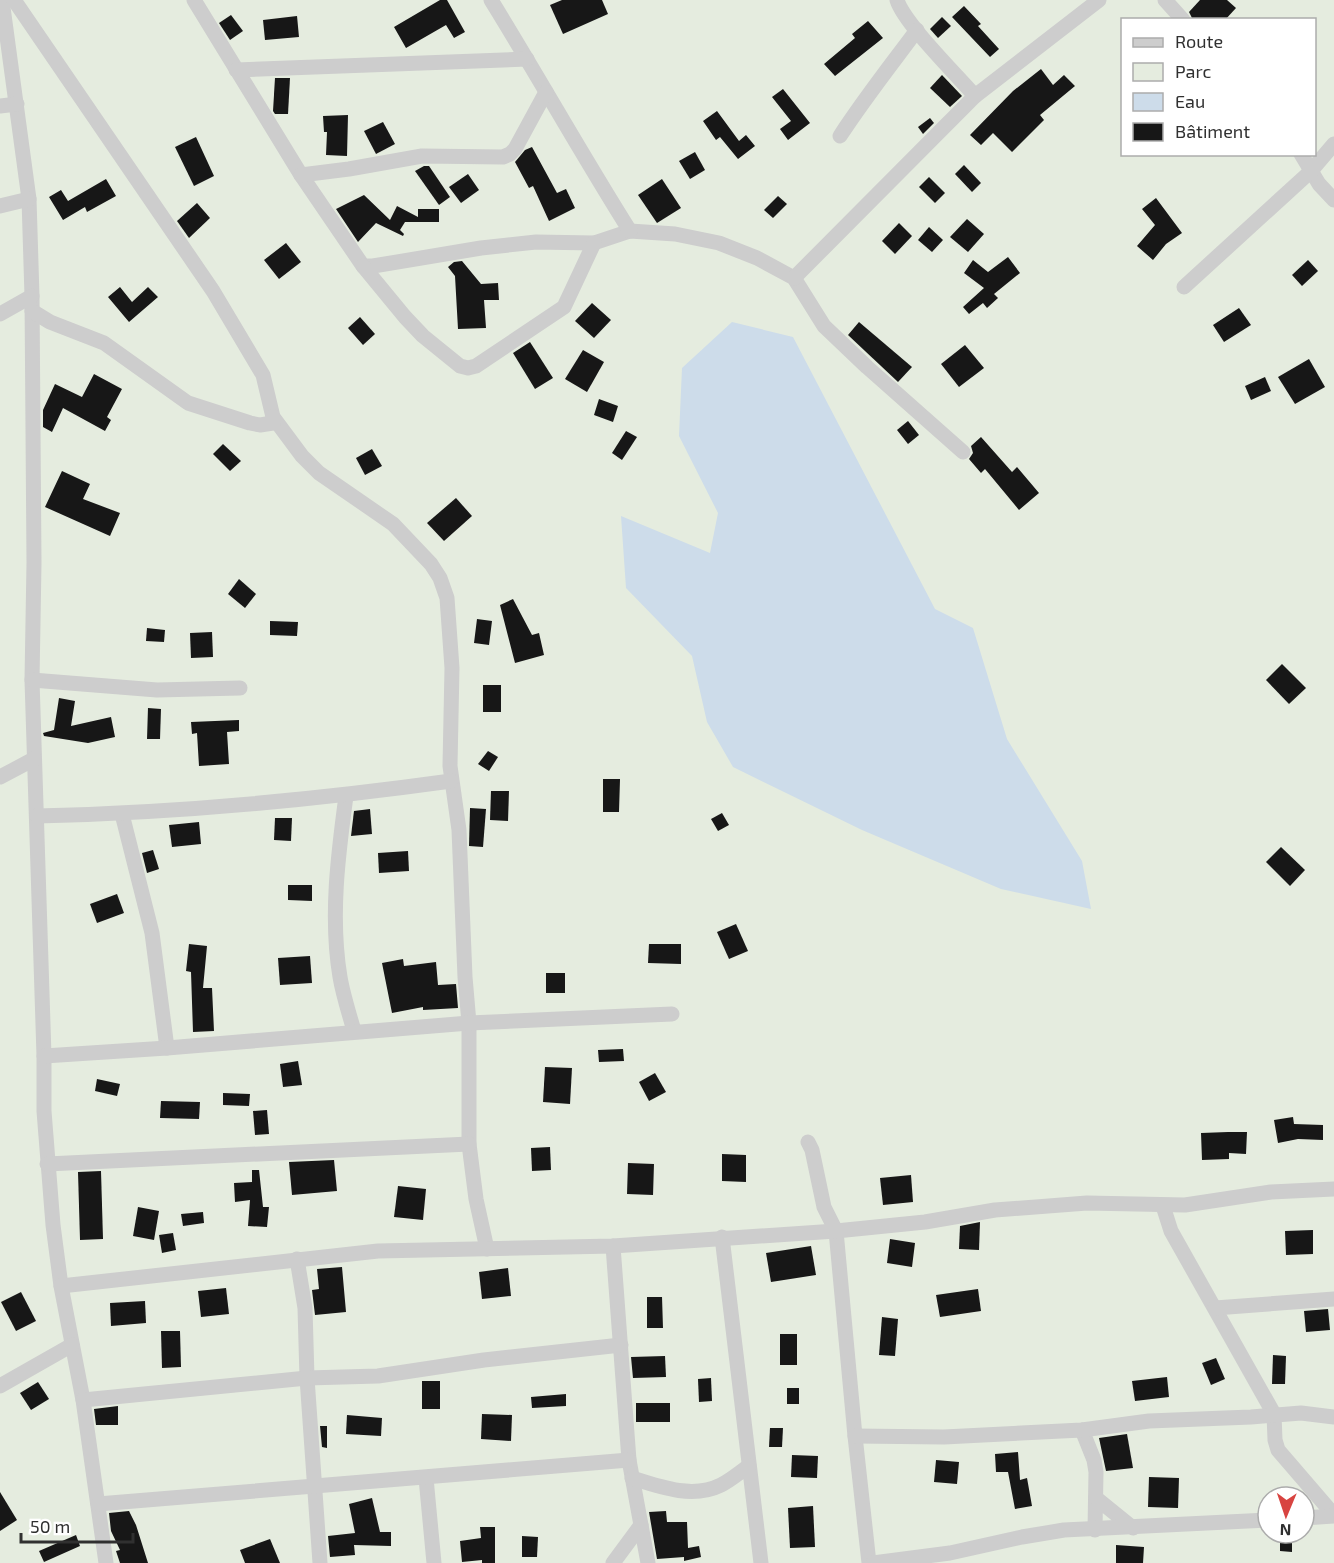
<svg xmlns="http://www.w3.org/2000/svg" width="1334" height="1563" font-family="'Exo 2',sans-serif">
<rect width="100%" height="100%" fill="#fff"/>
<path fill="#e5ecdf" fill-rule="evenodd" d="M0 0H1334V1563H0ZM1122 20H1314V154H1122ZM1268 1497H1304V1533H1268Z"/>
<polygon fill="#cddcea" points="732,322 793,337 935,609 973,628 1007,739 1082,861 1091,909 1001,889 862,830 733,767 707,722 692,656 626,588 621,516 710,553 718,513 679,436 682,368"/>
<g fill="#171717">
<polygon points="440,0 447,0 465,32 454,38 446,25 406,48 394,27"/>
<polygon points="562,0 602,0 608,14 563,34 550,5"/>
<polygon points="1200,0 1227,0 1236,8 1225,20 1193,20 1189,12"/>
<polygon points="964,6 981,24 978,26 999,49 990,57 952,17"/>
<polygon points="231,15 243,31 230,40 219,23"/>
<polygon points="297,16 299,37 265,40 263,20"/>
<polygon points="942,17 951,26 938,38 930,29"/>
<polygon points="868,21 883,38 835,76 824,64 855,38 852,34"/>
<polygon points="1041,69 1053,85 1064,75 1075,86 1040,115 1044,120 1012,152 993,133 981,145 970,135 1013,91"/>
<polygon points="942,75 962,96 950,107 930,88"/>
<polygon points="275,78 290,78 288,114 275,114 273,111"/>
<polygon points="783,89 810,123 788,140 780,129 791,121 772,97"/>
<polygon points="717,111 739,141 746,135 755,146 738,159 720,137 716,140 703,121"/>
<polygon points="348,115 347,156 326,155 327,132 324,132 323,116"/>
<polygon points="930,118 934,123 923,134 918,127"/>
<polygon points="383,122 395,144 376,154 364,131"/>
<polygon points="196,137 214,176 194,186 175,147"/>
<polygon points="532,147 557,193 566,189 575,208 549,221 533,186 529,188 515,162 525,150"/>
<polygon points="695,152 705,170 690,179 679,161"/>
<polygon points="964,165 981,183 972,192 955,174"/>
<polygon points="424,166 429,166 450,197 439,205 415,171"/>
<polygon points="468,174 479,190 461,203 449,187"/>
<polygon points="929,177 945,193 935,203 919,187"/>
<polygon points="106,179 116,196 87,212 85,207 63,220 49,197 61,190 68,201"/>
<polygon points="662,179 681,208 657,223 638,195"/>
<polygon points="364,195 390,220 397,206 418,217 418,209 439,209 439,222 405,222 400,230 404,234 403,236 376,223 358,242 336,209"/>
<polygon points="778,196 787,204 773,218 764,210"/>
<polygon points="1156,198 1182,233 1166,244 1153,260 1137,246 1155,225 1142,209"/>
<polygon points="197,203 210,218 189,238 177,221"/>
<polygon points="967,219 984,234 968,252 950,237"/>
<polygon points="899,223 912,236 895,254 882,241"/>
<polygon points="929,227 943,240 932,252 918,240"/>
<polygon points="286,243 301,262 279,279 264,260"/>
<polygon points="1008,257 1020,273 994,294 998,298 987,308 983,303 969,314 963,307 984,288 964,273 973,260 988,272"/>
<polygon points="1308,260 1318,271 1302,286 1292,275"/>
<polygon points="462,261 481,284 498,283 499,300 484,300 486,328 458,329 455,276 448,267 454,262"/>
<polygon points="120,287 132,302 148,287 158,297 129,322 108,297"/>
<polygon points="592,303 611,320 594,338 575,321"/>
<polygon points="1239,308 1251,325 1224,342 1213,325"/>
<polygon points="360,317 375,334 363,345 348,328"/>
<polygon points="859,322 912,367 898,382 848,335"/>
<polygon points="530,342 553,378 535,389 513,353"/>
<polygon points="965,345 984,368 959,387 941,364"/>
<polygon points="583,350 604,362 587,392 565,379"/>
<polygon points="1309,359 1325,387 1295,404 1278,377"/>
<polygon points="94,374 122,389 107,417 111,420 105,431 63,408 52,432 43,427 43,410 55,384 82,397"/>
<polygon points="1265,377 1271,391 1251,400 1245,386"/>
<polygon points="599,399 618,406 613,422 594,415"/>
<polygon points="908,421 919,435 908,444 897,430"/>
<polygon points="626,431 637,437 622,460 612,453"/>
<polygon points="981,437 1012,472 1017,467 1039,493 1019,510 985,469 981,473 969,459 973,453 971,446"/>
<polygon points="223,444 241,461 230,471 213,454"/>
<polygon points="372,449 382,466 365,475 356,458"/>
<polygon points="62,471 90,484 83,499 120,513 110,536 45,507"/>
<polygon points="456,498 472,516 444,541 427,523"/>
<polygon points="239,579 256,594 245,608 228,594"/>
<polygon points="513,599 532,635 539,633 544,655 515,663 500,605"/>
<polygon points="477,619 492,621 489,645 474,643"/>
<polygon points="270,621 298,622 297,636 270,635"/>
<polygon points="147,628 165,630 164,642 146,641"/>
<polygon points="212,632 213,657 191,658 190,633"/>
<polygon points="1282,664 1306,688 1289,704 1266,680"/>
<rect x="483" y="685" width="18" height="27"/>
<polygon points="59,698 75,701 71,726 111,717 115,737 88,743 44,736 43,733 54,730"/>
<polygon points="148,708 161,709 160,739 147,739"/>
<polygon points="239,720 239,731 227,732 229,764 199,766 197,733 192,734 191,722"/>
<polygon points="488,751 498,757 489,771 478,764"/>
<polygon points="603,779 620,779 619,812 603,812"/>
<polygon points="491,791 509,791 508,821 490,820"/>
<polygon points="470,808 486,809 483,847 469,846"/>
<polygon points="370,809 372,834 351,836 354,811"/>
<polygon points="722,813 729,825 718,831 711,819"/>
<polygon points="275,818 292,818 291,841 274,840"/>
<polygon points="199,822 201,844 172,847 169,825"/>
<polygon points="1281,847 1305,870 1290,886 1266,862"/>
<polygon points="153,850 159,869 147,873 142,853"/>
<polygon points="408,851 409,871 379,873 378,853"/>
<polygon points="288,885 312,885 312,901 288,900"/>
<polygon points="117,894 124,913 97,923 90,904"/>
<polygon points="736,924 748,951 729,959 717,932"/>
<polygon points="189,944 207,946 203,988 212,988 214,1031 193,1032 191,972 186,971"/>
<polygon points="649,944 681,944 681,964 648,963"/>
<polygon points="310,956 312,983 280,985 278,958"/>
<polygon points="403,959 404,966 436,962 438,985 456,984 458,1008 423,1010 423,1007 392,1013 382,963"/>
<rect x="546" y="973" width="19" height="20"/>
<polygon points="623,1049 624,1061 599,1062 598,1050"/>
<polygon points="298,1061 302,1085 283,1087 280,1064"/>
<polygon points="545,1067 572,1068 570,1104 543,1102"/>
<polygon points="655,1073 666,1092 649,1101 639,1082"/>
<polygon points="97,1079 120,1084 117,1096 95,1091"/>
<polygon points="223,1093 250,1094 249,1106 223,1105"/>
<polygon points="161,1101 200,1102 199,1119 160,1118"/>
<polygon points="267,1110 269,1134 255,1135 253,1111"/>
<polygon points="1293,1117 1294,1124 1323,1125 1323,1140 1298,1139 1278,1143 1274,1120"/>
<polygon points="1228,1132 1247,1132 1246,1154 1229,1153 1229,1159 1202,1160 1201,1133"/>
<polygon points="550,1147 551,1170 532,1171 531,1148"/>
<polygon points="722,1154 746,1155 746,1182 722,1181"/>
<polygon points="334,1160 337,1191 292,1195 289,1162"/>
<polygon points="628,1163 654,1164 653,1195 627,1194"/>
<polygon points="252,1170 259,1170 263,1207 269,1207 267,1227 248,1226 250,1200 235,1202 234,1183 252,1182"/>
<polygon points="101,1171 103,1239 80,1240 78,1172"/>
<polygon points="911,1175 913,1202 883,1205 880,1178"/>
<polygon points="398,1186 426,1189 423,1220 394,1217"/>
<polygon points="138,1207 159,1211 154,1240 133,1236"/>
<polygon points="203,1212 204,1223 183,1226 181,1214"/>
<polygon points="980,1222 979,1250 959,1249 960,1226"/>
<polygon points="1313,1230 1313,1254 1286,1255 1285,1231"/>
<polygon points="173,1233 176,1250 162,1253 159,1235"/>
<polygon points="890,1239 915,1243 912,1267 887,1263"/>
<polygon points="811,1246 816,1275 771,1282 766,1253"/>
<polygon points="342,1267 346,1312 315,1315 312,1290 319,1289 317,1269"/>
<polygon points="508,1268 511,1296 482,1299 479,1272"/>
<polygon points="226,1288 229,1314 201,1317 198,1291"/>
<polygon points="978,1289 981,1311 940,1317 936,1295"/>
<polygon points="21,1292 36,1321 16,1331 1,1302"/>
<polygon points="647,1297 662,1297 663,1328 647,1328"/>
<polygon points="145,1301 146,1323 111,1326 110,1303"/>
<polygon points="1328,1309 1330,1330 1306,1332 1304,1311"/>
<polygon points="882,1317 898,1319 895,1356 879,1355"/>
<polygon points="161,1331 180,1331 181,1367 162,1368"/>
<rect x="780" y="1334" width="17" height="31"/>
<polygon points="1273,1355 1286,1356 1285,1384 1272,1384"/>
<polygon points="665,1356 666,1377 633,1378 631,1357"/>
<polygon points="1216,1358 1225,1379 1211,1385 1202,1363"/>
<polygon points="1167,1377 1169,1397 1135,1401 1132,1381"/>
<polygon points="711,1378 712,1401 699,1402 698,1379"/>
<rect x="422" y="1381" width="18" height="28"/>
<polygon points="38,1382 49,1399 31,1410 20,1393"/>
<rect x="787" y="1388" width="12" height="16"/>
<polygon points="566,1394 566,1406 532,1408 531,1397"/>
<rect x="636" y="1403" width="34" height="19"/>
<polygon points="118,1406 118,1425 96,1425 94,1409"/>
<polygon points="482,1414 512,1415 511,1441 481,1439"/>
<polygon points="347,1415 382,1418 381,1436 346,1434"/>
<polygon points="320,1426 327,1426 327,1448 322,1447"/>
<polygon points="770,1428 783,1428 782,1447 769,1447"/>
<polygon points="1127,1434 1133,1468 1106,1471 1099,1438"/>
<polygon points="1018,1452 1020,1480 1027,1478 1032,1506 1015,1509 1008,1472 996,1472 995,1454"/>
<polygon points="792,1455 818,1456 817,1478 791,1477"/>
<polygon points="936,1460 959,1462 957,1484 934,1482"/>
<polygon points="1149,1477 1179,1478 1178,1508 1148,1507"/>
<polygon points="0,1492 17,1520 0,1531"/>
<polygon points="372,1498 380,1532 391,1532 391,1546 354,1545 355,1555 330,1557 328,1536 355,1533 349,1504"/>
<polygon points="813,1506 815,1547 790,1548 788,1508"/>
<polygon points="129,1511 136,1525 148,1563 120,1563 116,1551 120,1550 111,1531 109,1513"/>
<polygon points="666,1511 667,1522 687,1522 688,1548 699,1546 701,1557 684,1561 684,1557 657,1559 649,1512"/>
<polygon points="480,1527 495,1527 495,1563 482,1563 482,1560 462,1562 460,1541 481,1538"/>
<polygon points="1280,1533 1292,1533 1292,1552 1280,1551"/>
<polygon points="76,1535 80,1546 44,1562 39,1551"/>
<polygon points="522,1536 538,1537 537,1557 522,1557"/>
<polygon points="270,1539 280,1563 245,1563 240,1550"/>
<polygon points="1116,1545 1144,1547 1143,1563 1116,1563"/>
</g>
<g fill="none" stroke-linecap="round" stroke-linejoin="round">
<g stroke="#cdcdcd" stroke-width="15">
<polyline points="2,0 29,199 32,296 34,563 32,680 44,1056 44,1111 53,1225 61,1286 83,1400 106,1563"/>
<polyline points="14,0 213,291 263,375 273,417 302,456 319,473 393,524 431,564 440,578 447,598 452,668 450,766 459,830 465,977 469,1023 469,1144 476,1199 487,1249"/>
<polyline points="194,0 301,175 363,266 373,266 481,248 536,242 594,243 630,231 675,234 719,243 757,258 794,278 824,326 867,367 963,452"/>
<path d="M491 0C538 76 582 155 630 231"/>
<path d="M897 0C904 23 957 75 975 96"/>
<polyline points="1165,0 1183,20"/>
<polyline points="236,70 527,59"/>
<polyline points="0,106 17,104"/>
<path d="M840 136C864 99 891 65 917 30"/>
<polyline points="1301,154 1319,184 1334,200"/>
<polyline points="301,175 349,169 422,156 503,157 510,154 515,149 546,92"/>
<polyline points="0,206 29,199"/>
<polyline points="363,266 405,317 423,336 460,366 468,368 476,366 564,307 594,243"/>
<polyline points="794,278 975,96 1099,0"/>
<polyline points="1184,287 1310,172 1334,144"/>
<polyline points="32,311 50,322 104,343 188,403 250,423 260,425 273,423 273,417"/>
<polyline points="0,314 32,296"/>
<polyline points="32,680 157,690 240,688"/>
<polyline points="0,777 34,759"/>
<path d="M346 796C338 855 330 918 340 977 343 995 349 1013 354 1031"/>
<polyline points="122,814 152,933 167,1048"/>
<path d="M37 816C175 813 314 800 451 781"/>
<polyline points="44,1056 167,1048 469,1023 672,1014"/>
<polyline points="808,1142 812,1150 824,1207 836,1231 855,1436 869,1563"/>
<polyline points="47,1164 469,1144"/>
<polyline points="1163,1206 1171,1231 1274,1414 1275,1440 1278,1450 1334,1515"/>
<polyline points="722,1237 761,1563"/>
<polyline points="613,1246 629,1460 648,1563"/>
<polyline points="297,1259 305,1308 307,1378 320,1563"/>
<polyline points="61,1286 378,1251 613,1246 836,1231 925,1222 995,1210 1087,1203 1185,1205 1271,1192 1334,1189"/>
<polyline points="1215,1308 1334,1299"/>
<polyline points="0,1386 72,1345"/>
<polyline points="83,1400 307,1378 378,1376 484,1360 621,1345"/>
<polyline points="1082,1430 1094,1460 1096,1472 1095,1530"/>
<polyline points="855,1436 944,1437 1082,1430 1149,1421 1251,1417 1301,1413 1334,1417"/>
<polyline points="426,1478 434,1563"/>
<path d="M632 1478C660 1487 693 1499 721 1485 731 1480 740 1472 749 1466"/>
<polyline points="1096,1498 1133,1528"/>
<polyline points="98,1504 629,1460"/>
<polyline points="1304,1518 1334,1516"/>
<polyline points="613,1563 641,1525"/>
<polyline points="873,1563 950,1553 1022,1537 1064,1530 1268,1520"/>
</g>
</g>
<rect x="1121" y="18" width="195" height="138" fill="#ffffff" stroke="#acacac" stroke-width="1.5"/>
<rect x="1133" y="38" width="30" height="9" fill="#cdcdcd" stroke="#acacac" stroke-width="1.5"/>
<text x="1175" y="48" font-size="18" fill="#303030">Route</text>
<rect x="1133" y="63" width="30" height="18" fill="#e5ecdf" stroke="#acacac" stroke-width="1.5"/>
<text x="1175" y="78" font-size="18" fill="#303030">Parc</text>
<rect x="1133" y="93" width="30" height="18" fill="#cddcea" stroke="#acacac" stroke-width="1.5"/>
<text x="1175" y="108" font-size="18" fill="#303030">Eau</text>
<rect x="1133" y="123" width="30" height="18" fill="#171717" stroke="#acacac" stroke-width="1.5"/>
<text x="1175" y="138" font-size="18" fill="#303030">Bâtiment</text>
<g transform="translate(1286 1515) rotate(182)"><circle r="28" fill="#ffffff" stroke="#acacac" stroke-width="1.5"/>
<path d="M0-4.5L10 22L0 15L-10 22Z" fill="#d84441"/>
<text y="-9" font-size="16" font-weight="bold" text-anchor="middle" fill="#303030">N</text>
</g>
<path d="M21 1533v9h112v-9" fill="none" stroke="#303030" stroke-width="3"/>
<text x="30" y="1533" font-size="18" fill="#303030" stroke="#ffffff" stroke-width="4.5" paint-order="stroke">50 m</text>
</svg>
